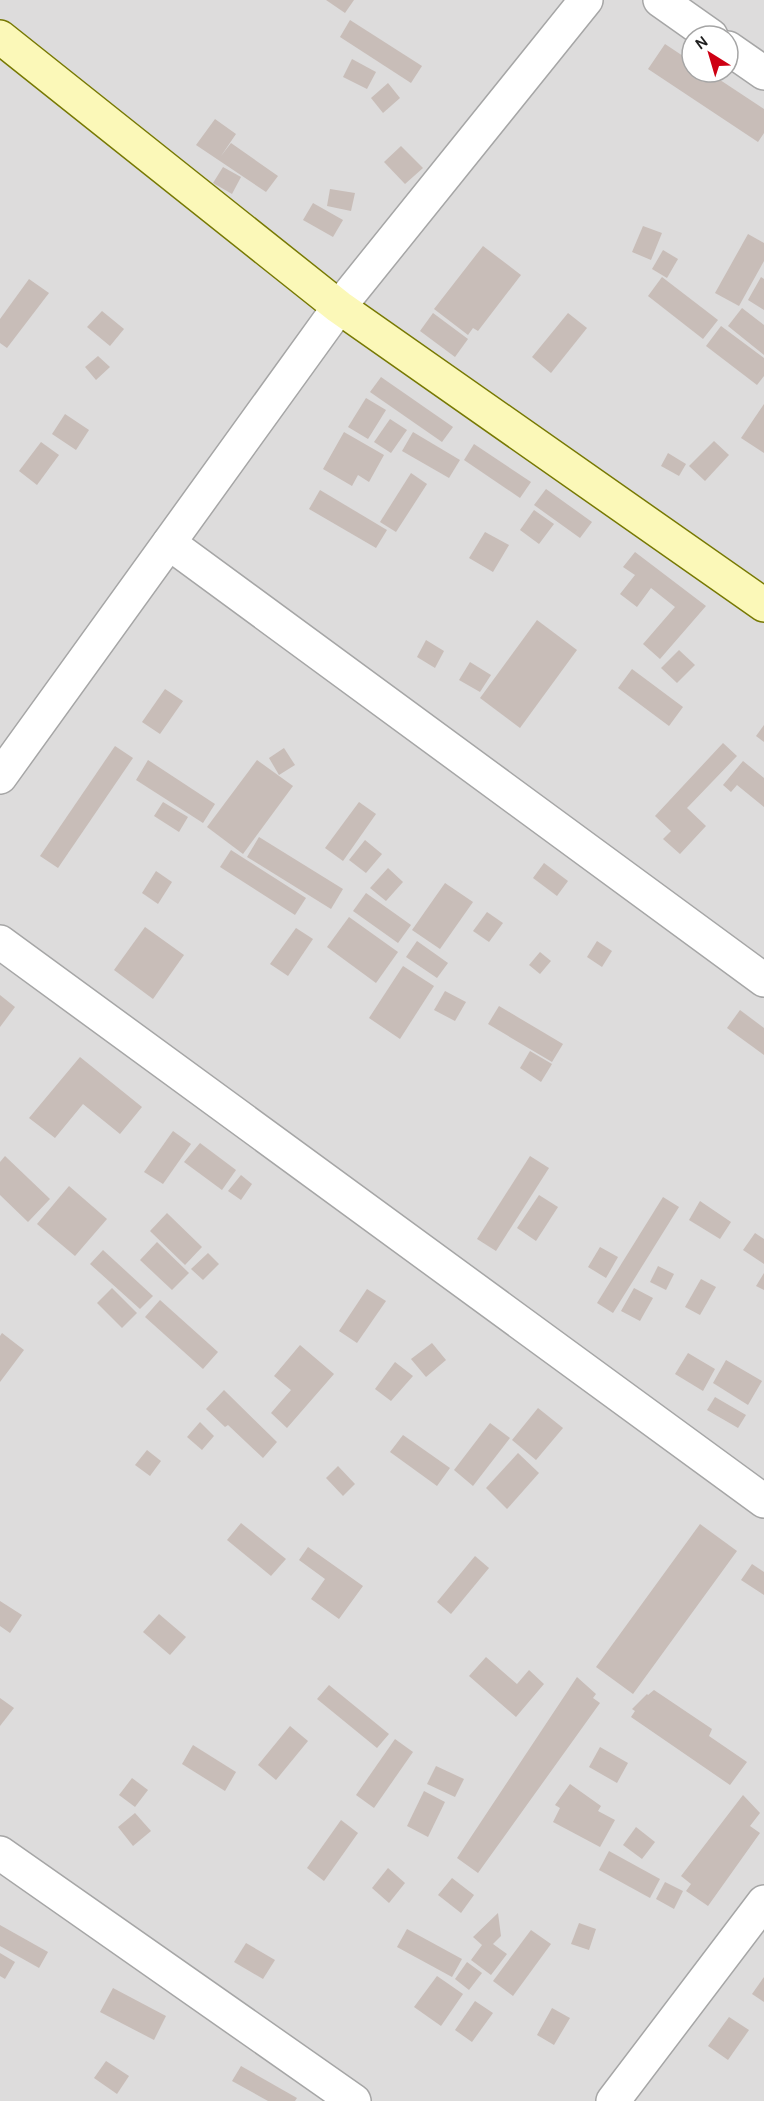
<svg xmlns="http://www.w3.org/2000/svg" width="764" height="2101" font-family="Karla,sans-serif">
<rect width="100%" height="100%" fill="#f0ebe5"/>
<path fill="#dddcdc" fill-rule="evenodd" d="M0 0H764V2101H0ZM692 36H728V72H692Z"/>
<g fill="#c8bdb8">
<polygon points="326,0 354,0 345,13"/>
<polygon points="350,20 422,66 411,83 340,37"/>
<polygon points="665,44 692,62 692,72 708,72 764,109 764,133 758,142 648,69"/>
<polygon points="352,59 376,72 367,89 343,77"/>
<polygon points="388,83 400,98 383,113 371,98"/>
<polygon points="215,119 236,134 221,156 231,143 278,176 266,192 196,145"/>
<polygon points="401,146 423,168 405,184 384,162"/>
<polygon points="223,167 241,177 232,194 213,183"/>
<polygon points="330,189 355,193 351,211 327,206"/>
<polygon points="313,203 343,220 333,237 303,220"/>
<polygon points="643,226 662,233 651,260 632,252"/>
<polygon points="748,234 764,243 764,261 739,306 715,293"/>
<polygon points="483,246 521,275 478,331 473,328 468,335 434,309"/>
<polygon points="663,250 678,259 667,278 652,269"/>
<polygon points="662,277 718,320 703,339 648,296"/>
<polygon points="761,277 764,279 764,310 748,300"/>
<polygon points="29,279 49,293 7,348 0,343 0,319"/>
<polygon points="742,308 764,325 764,355 728,326"/>
<polygon points="102,311 124,329 110,346 87,327"/>
<polygon points="433,313 468,339 455,357 420,331"/>
<polygon points="568,313 587,328 551,373 532,357"/>
<polygon points="721,326 764,358 764,376 757,385 706,346"/>
<polygon points="98,356 110,367 96,380 85,367"/>
<polygon points="381,377 453,427 442,442 370,392"/>
<polygon points="366,398 386,410 368,439 348,427"/>
<polygon points="764,404 764,453 741,438"/>
<polygon points="65,414 89,430 76,450 52,434"/>
<polygon points="390,419 407,430 391,453 374,442"/>
<polygon points="344,432 384,455 369,482 358,475 352,486 323,469"/>
<polygon points="413,432 460,460 449,478 402,451"/>
<polygon points="714,441 729,455 705,481 689,466"/>
<polygon points="41,442 59,455 37,485 19,471"/>
<polygon points="474,444 531,482 520,498 464,460"/>
<polygon points="668,453 686,464 679,476 661,466"/>
<polygon points="411,473 427,484 396,532 380,522"/>
<polygon points="546,489 592,522 580,538 534,505"/>
<polygon points="320,490 387,530 376,548 309,509"/>
<polygon points="534,510 554,524 539,544 520,530"/>
<polygon points="485,532 509,545 493,572 469,558"/>
<polygon points="635,552 706,606 660,659 643,644 675,607 651,588 637,607 620,594 635,575 623,567"/>
<polygon points="537,620 577,650 520,728 480,698"/>
<polygon points="426,640 444,651 435,668 417,657"/>
<polygon points="679,650 695,665 677,683 661,668"/>
<polygon points="470,662 491,675 480,692 459,680"/>
<polygon points="632,669 683,707 669,726 618,688"/>
<polygon points="165,689 183,701 160,734 142,722"/>
<polygon points="764,725 764,742 756,736"/>
<polygon points="723,743 737,756 687,808 706,826 680,854 663,839 671,831 655,816"/>
<polygon points="115,746 133,758 58,868 40,856"/>
<polygon points="284,748 295,765 279,775 269,758"/>
<polygon points="148,760 215,804 203,823 136,780"/>
<polygon points="257,760 293,786 243,854 207,827"/>
<polygon points="743,761 764,778 764,807 737,785 731,792 723,785"/>
<polygon points="163,802 188,817 179,832 154,816"/>
<polygon points="359,802 376,814 343,861 325,848"/>
<polygon points="259,837 343,889 331,909 247,857"/>
<polygon points="365,840 382,854 366,873 349,860"/>
<polygon points="231,850 306,898 295,915 220,867"/>
<polygon points="544,863 568,881 557,896 533,878"/>
<polygon points="388,868 403,882 386,901 370,888"/>
<polygon points="156,871 172,882 158,904 142,893"/>
<polygon points="445,883 473,902 440,949 412,930"/>
<polygon points="366,893 411,925 398,943 353,911"/>
<polygon points="487,912 503,923 489,942 473,931"/>
<polygon points="349,917 398,952 376,983 327,947"/>
<polygon points="145,927 184,955 153,999 114,970"/>
<polygon points="296,928 313,939 288,976 270,964"/>
<polygon points="417,941 448,963 437,978 406,957"/>
<polygon points="597,941 612,951 602,967 587,957"/>
<polygon points="540,952 551,961 540,974 529,965"/>
<polygon points="403,966 434,986 400,1039 369,1018"/>
<polygon points="445,991 466,1002 455,1021 434,1010"/>
<polygon points="0,995 15,1007 0,1027"/>
<polygon points="499,1006 563,1044 552,1062 488,1024"/>
<polygon points="740,1010 764,1028 764,1055 727,1028"/>
<polygon points="530,1051 552,1064 541,1082 520,1068"/>
<polygon points="80,1057 142,1107 120,1134 83,1104 55,1138 29,1118"/>
<polygon points="173,1131 191,1144 163,1184 144,1172"/>
<polygon points="200,1143 236,1170 222,1190 184,1162"/>
<polygon points="5,1156 50,1199 28,1222 0,1195 0,1162"/>
<polygon points="530,1156 549,1168 496,1251 477,1239"/>
<polygon points="241,1175 252,1184 241,1200 228,1191"/>
<polygon points="69,1186 107,1219 75,1256 37,1224"/>
<polygon points="539,1195 558,1207 536,1241 517,1228"/>
<polygon points="663,1197 679,1207 613,1313 597,1303"/>
<polygon points="700,1201 731,1222 720,1239 689,1220"/>
<polygon points="167,1213 202,1247 185,1265 150,1231"/>
<polygon points="755,1233 764,1239 764,1264 743,1250"/>
<polygon points="157,1242 189,1273 172,1290 140,1260"/>
<polygon points="600,1247 618,1257 606,1278 588,1267"/>
<polygon points="103,1250 153,1296 140,1309 90,1264"/>
<polygon points="208,1253 219,1264 203,1280 191,1269"/>
<polygon points="658,1266 674,1274 666,1290 650,1282"/>
<polygon points="764,1273 764,1290 756,1286"/>
<polygon points="701,1279 716,1287 700,1315 685,1307"/>
<polygon points="112,1288 137,1313 122,1328 97,1303"/>
<polygon points="634,1288 653,1298 640,1321 621,1311"/>
<polygon points="367,1289 386,1301 357,1343 339,1331"/>
<polygon points="160,1300 218,1352 203,1369 145,1317"/>
<polygon points="2,1333 24,1350 0,1382 0,1336"/>
<polygon points="432,1343 446,1360 426,1377 411,1359"/>
<polygon points="300,1345 334,1374 287,1428 271,1413 291,1390 274,1376"/>
<polygon points="688,1353 715,1369 703,1391 675,1374"/>
<polygon points="726,1360 762,1381 748,1405 713,1383"/>
<polygon points="395,1362 413,1376 391,1401 375,1389"/>
<polygon points="224,1390 277,1442 263,1458 228,1425 225,1427 206,1409"/>
<polygon points="715,1397 746,1415 738,1428 707,1410"/>
<polygon points="538,1408 563,1428 536,1460 512,1440"/>
<polygon points="200,1422 214,1436 202,1450 187,1437"/>
<polygon points="490,1423 510,1438 473,1486 454,1470"/>
<polygon points="403,1435 450,1468 437,1486 390,1452"/>
<polygon points="147,1450 161,1461 150,1476 135,1465"/>
<polygon points="518,1453 539,1473 507,1509 486,1488"/>
<polygon points="338,1466 355,1484 343,1496 326,1478"/>
<polygon points="241,1523 286,1559 271,1576 227,1540"/>
<polygon points="700,1524 737,1551 633,1694 596,1667"/>
<polygon points="308,1547 363,1586 339,1619 311,1599 325,1579 299,1560"/>
<polygon points="475,1556 489,1568 451,1614 437,1602"/>
<polygon points="752,1564 764,1572 764,1595 741,1580"/>
<polygon points="0,1601 22,1615 10,1633 0,1626"/>
<polygon points="159,1614 186,1637 170,1655 143,1632"/>
<polygon points="486,1657 517,1684 529,1670 544,1684 516,1717 469,1676"/>
<polygon points="577,1677 596,1694 593,1698 600,1703 478,1873 457,1858"/>
<polygon points="329,1685 389,1734 377,1748 317,1699"/>
<polygon points="654,1690 712,1729 709,1736 747,1762 730,1785 631,1717 635,1711 632,1709 647,1694 648,1695"/>
<polygon points="0,1698 14,1708 0,1726"/>
<polygon points="290,1726 308,1741 276,1780 258,1765"/>
<polygon points="395,1739 413,1752 374,1808 356,1795"/>
<polygon points="193,1745 236,1772 225,1791 182,1764"/>
<polygon points="600,1747 628,1763 617,1783 589,1767"/>
<polygon points="436,1766 464,1779 455,1797 427,1784"/>
<polygon points="132,1778 148,1790 135,1807 119,1795"/>
<polygon points="570,1784 601,1806 598,1811 615,1820 600,1847 553,1822 560,1808 555,1805"/>
<polygon points="424,1791 445,1802 428,1837 407,1826"/>
<polygon points="743,1795 760,1813 750,1826 760,1833 708,1906 686,1891 691,1884 681,1876"/>
<polygon points="135,1813 151,1831 133,1846 118,1827"/>
<polygon points="341,1820 358,1833 324,1881 307,1868"/>
<polygon points="636,1827 655,1842 642,1859 623,1845"/>
<polygon points="609,1851 660,1879 650,1898 599,1870"/>
<polygon points="388,1868 405,1883 389,1903 372,1888"/>
<polygon points="452,1878 474,1895 461,1913 438,1895"/>
<polygon points="665,1882 683,1891 674,1909 656,1899"/>
<polygon points="498,1913 501,1936 493,1944 507,1954 491,1975 471,1960 482,1945 473,1937"/>
<polygon points="579,1923 596,1929 589,1950 571,1944"/>
<polygon points="0,1925 48,1952 39,1968 0,1946"/>
<polygon points="407,1929 462,1959 452,1977 397,1947"/>
<polygon points="531,1930 551,1944 513,1996 493,1981"/>
<polygon points="246,1943 275,1960 263,1979 234,1962"/>
<polygon points="0,1953 15,1962 5,1979 0,1976"/>
<polygon points="467,1962 482,1973 469,1990 455,1979"/>
<polygon points="437,1976 463,1994 441,2026 414,2007"/>
<polygon points="764,1977 764,2002 752,1994"/>
<polygon points="113,1988 166,2016 154,2040 100,2012"/>
<polygon points="475,2001 493,2013 472,2042 455,2030"/>
<polygon points="552,2008 570,2018 554,2045 537,2035"/>
<polygon points="729,2017 749,2030 728,2060 708,2046"/>
<polygon points="106,2061 129,2076 117,2094 94,2078"/>
<polygon points="241,2066 297,2098 295,2101 268,2101 232,2081"/>
</g>
<g fill="none" stroke-linecap="round" stroke-linejoin="round">
<g stroke="#a6a6a6" stroke-width="36">
<g id="street">
<polyline points="660,0 711,36"/>
<polyline points="728,48 764,73"/>
<polyline points="169,543 764,980"/>
<polyline points="0,777 339,307 586,0"/>
<polyline points="0,942 764,1501"/>
<polyline points="0,1853 354,2101"/>
<polyline points="613,2101 764,1902"/>
</g>
</g>
<g stroke="#777903" stroke-width="36">
<polyline id="secondary" points="0,37 339,307 764,605"/>
</g>
<use href="#street" stroke="#fff" stroke-width="33"/>
<use href="#secondary" stroke="#fbf8b8" stroke-width="33"/>
</g>
<g transform="translate(710 54) rotate(323)"><circle r="28" fill="#ffffff" stroke="#a5a5a5" stroke-width="1.5"/>
<path d="M0-4.5L10 22L0 15L-10 22Z" fill="#ce0013"/>
<text y="-9" font-size="16" font-weight="bold" text-anchor="middle" fill="#1f1f1f">N</text>
</g>
</svg>
